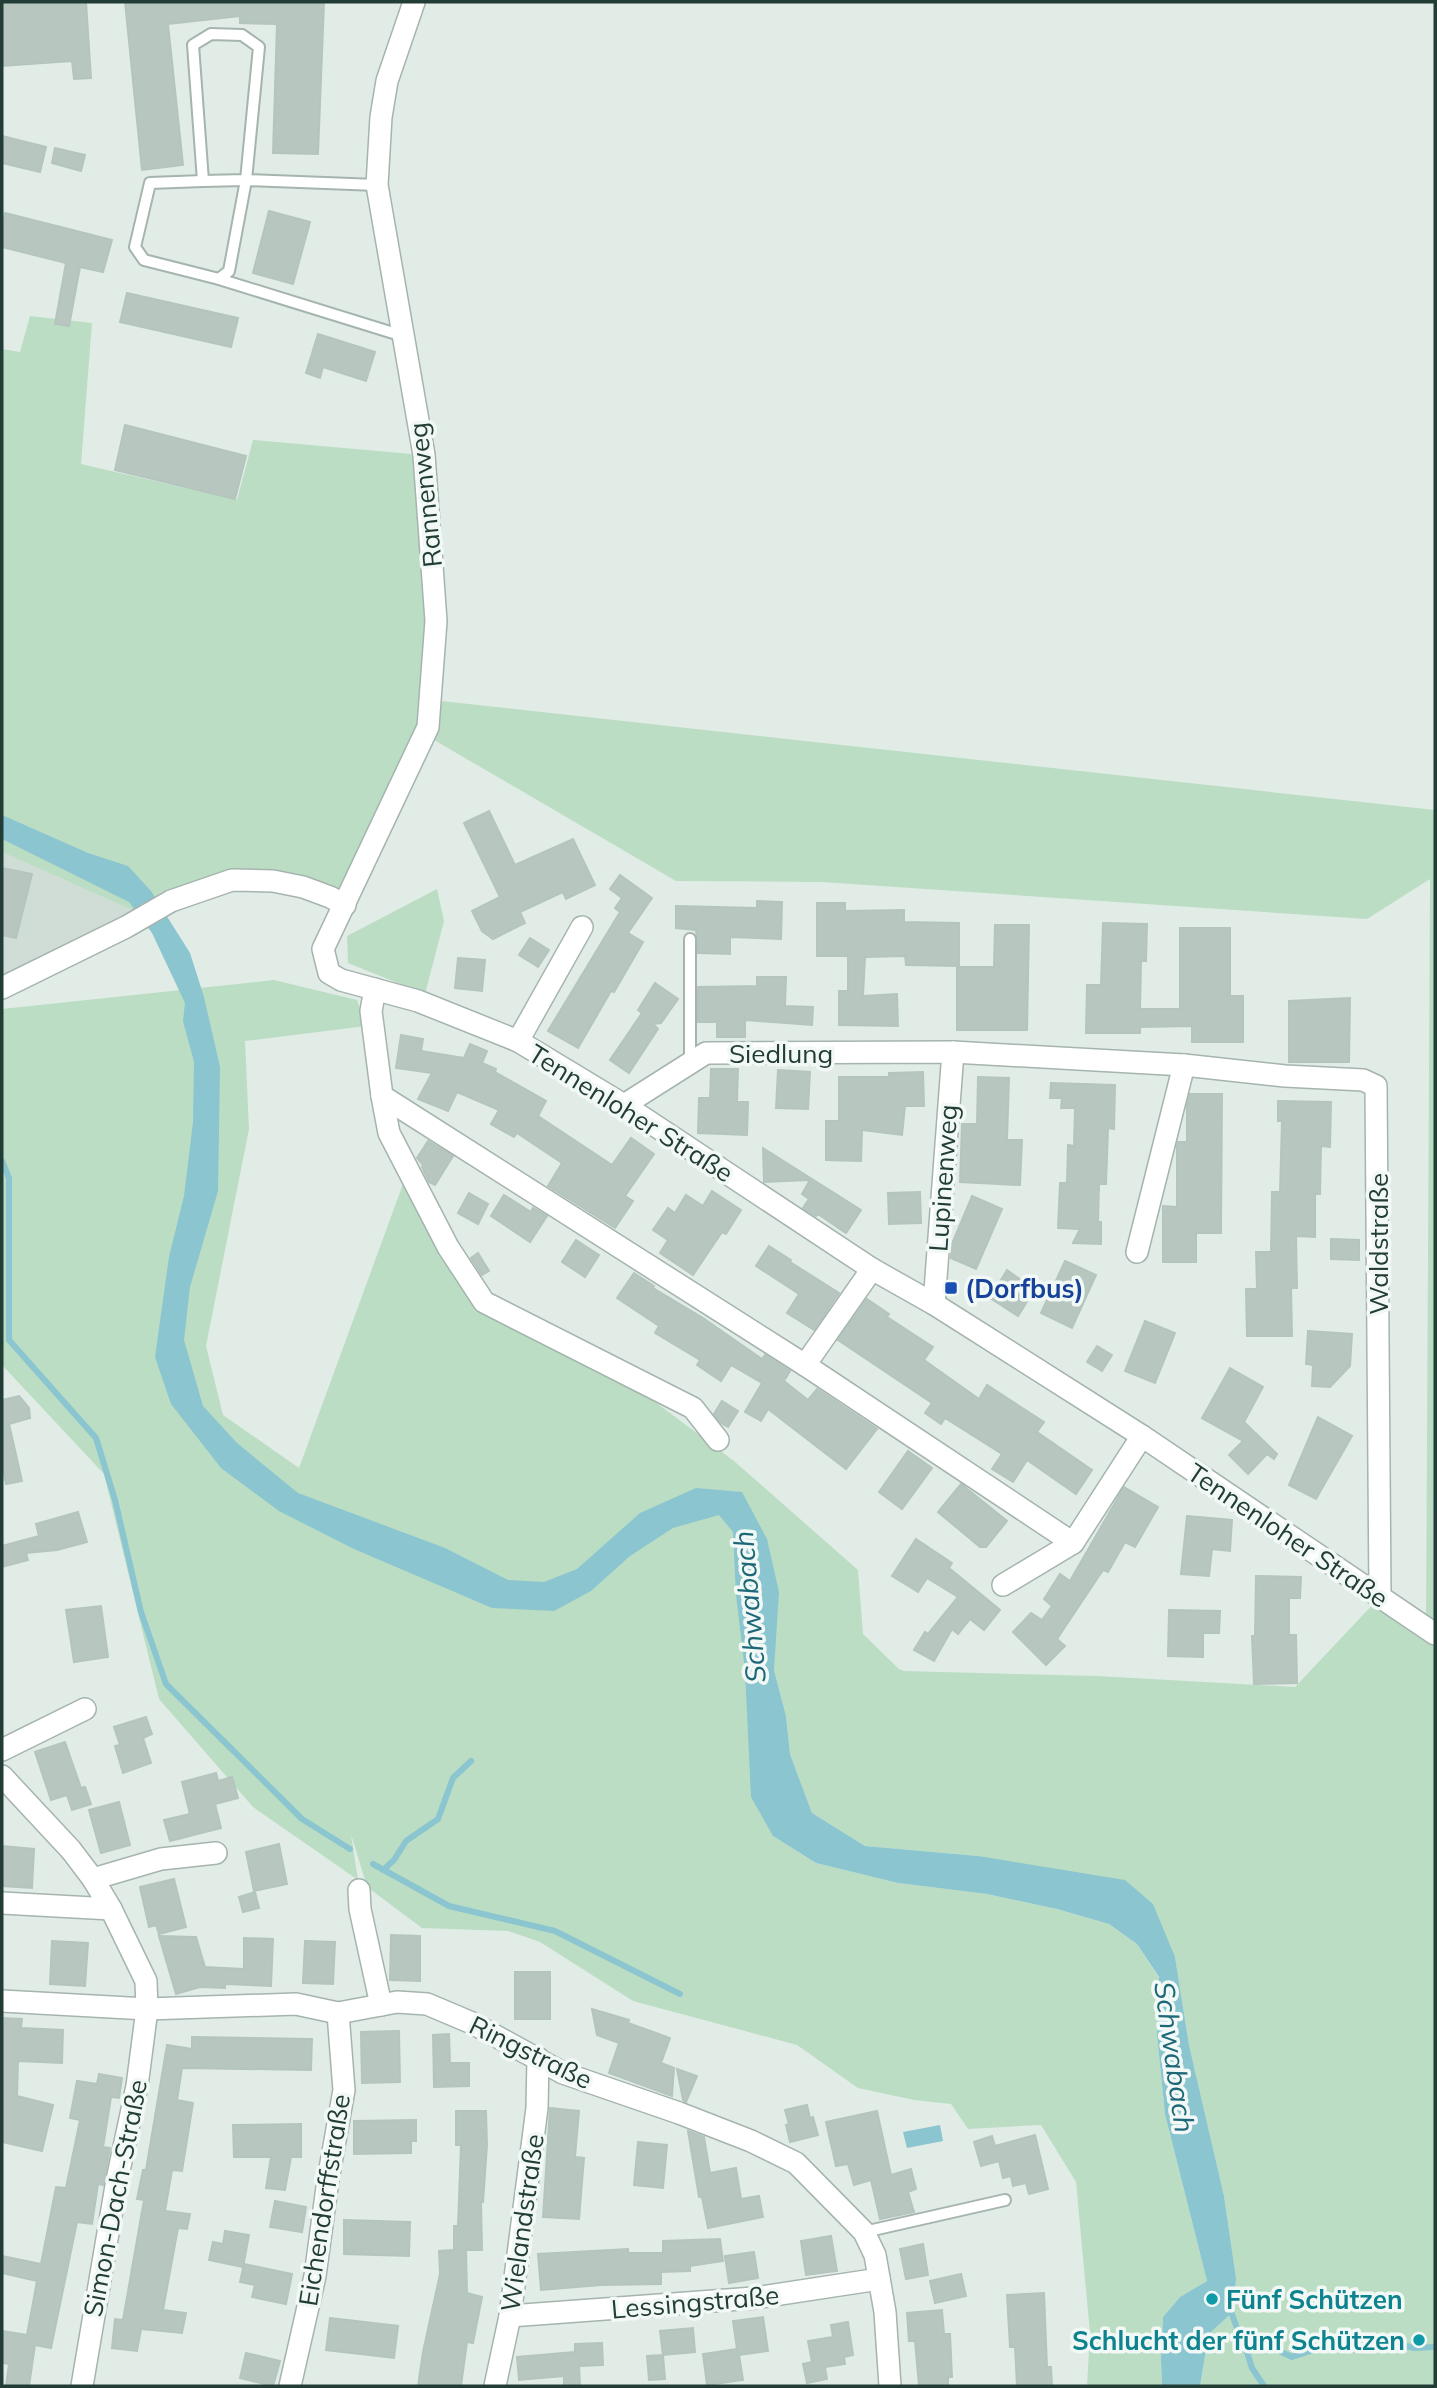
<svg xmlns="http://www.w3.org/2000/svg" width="1437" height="2388" font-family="Mulish,sans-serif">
<rect width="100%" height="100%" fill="#e2ece7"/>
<polygon fill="#d0dcd6" points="2,852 132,910 22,971 2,980"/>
<g fill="#bbddc4">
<polygon points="30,316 92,323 81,464 237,500 253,440 423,455 432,700 1435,810 1435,2386 1200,2386 1206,2350 1212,2331 1234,2311 1236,2278 1224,2196 1189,2045 1175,1957 978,1856 865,1846 812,1813 790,1754 786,1716 774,1670 773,1836 816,1863 898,1883 987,1894 1057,1909 1109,1924 1137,1944 1159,1978 1157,2035 1165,2114 1207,2281 1180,2297 1163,2317 1161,2360 1162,2386 1087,2386 1090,2333 1076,2182 1041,2125 968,2129 951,2104 914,2100 858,2088 797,2045 633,2001 540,1942 508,1931 422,1928 367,1887 351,1834 358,1880 253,1807 159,1699 104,1474 2,1365 2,1009 274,980 357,1000 366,1026 245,1041 249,1129 206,1346 223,1415 299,1468 403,1184 481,1308 638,1389 734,1461 858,1570 863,1634 899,1669 904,1671 1098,1676 1295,1687 1378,1599 1426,1628 1430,879 1367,919 822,882 676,881 422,733 346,890 227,870 162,892 132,910 2,852 2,349 20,352"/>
<polygon points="437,889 444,921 425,994 348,963 347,936"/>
</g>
<g fill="#8ac5d0">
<polygon points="2,815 88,853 128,866 151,891 190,953 204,997 220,1067 218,1191 190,1287 184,1340 203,1406 237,1443 298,1493 445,1548 508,1580 544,1582 577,1569 640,1513 696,1488 742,1492 767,1539 779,1592 774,1670 786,1716 790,1754 812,1813 865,1846 978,1856 1125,1880 1153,1904 1175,1957 1189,2045 1224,2196 1236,2278 1234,2311 1212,2331 1206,2350 1200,2386 1162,2386 1161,2360 1163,2317 1180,2297 1207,2281 1165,2114 1157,2035 1159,1977 1137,1944 1109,1924 1057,1909 987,1894 898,1883 816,1863 773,1836 751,1797 745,1671 736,1595 733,1532 719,1515 673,1528 630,1556 591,1591 554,1611 492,1608 354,1549 279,1511 221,1468 171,1404 155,1357 169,1257 184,1196 193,1122 194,1062 183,1021 185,1003 152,933 129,902 2,839"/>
<polygon points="940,2125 943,2141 907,2148 903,2132"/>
</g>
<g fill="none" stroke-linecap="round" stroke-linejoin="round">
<g stroke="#8ac5d0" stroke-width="6">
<polyline points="2,1161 9,1178 9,1340 96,1438 115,1500 141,1612 166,1684 302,1819 350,1849"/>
<polyline points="373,1864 449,1906 555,1931 680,1994"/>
<polyline points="383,1870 394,1860 406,1841 438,1819 453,1778 471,1761"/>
<polyline points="1229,2306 1238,2331 1241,2333 1252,2368 1264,2386"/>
<polyline points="1241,2333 1292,2357 1329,2345 1350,2350 1391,2342 1414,2348 1435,2347"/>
</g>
</g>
<g fill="#b7c7c0" stroke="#b4c5be" stroke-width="2">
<polygon points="2,2 86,2 91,78 74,79 72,61 2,66"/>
<polygon points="125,2 324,2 318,154 273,153 277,24 240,23 240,16 168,24 183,165 142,170"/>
<polygon points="2,136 46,147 40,172 2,163"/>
<polygon points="55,148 85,155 81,171 52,163"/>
<polygon points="269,211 310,222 293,284 253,273"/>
<polygon points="5,213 112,240 103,272 80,267 69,326 55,324 66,263 2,247 2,228"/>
<polygon points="127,293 238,318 231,347 120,322"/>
<polygon points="318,334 375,352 366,381 323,367 320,378 306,373"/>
<polygon points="125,425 246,456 235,499 115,470"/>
<polygon points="489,811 515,865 573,839 595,885 566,899 563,892 520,912 525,923 493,939 482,931 472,911 500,897 464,823"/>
<polygon points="2,868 32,874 16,938 2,935"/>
<polygon points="620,875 652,898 628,933 643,942 614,992 611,991 578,1048 548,1031 620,912 615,908 622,898 610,889"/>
<polygon points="757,901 782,902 781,939 730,937 730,954 698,953 696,930 676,928 676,906 757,908"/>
<polygon points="817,903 845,903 845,911 904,910 904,922 959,923 959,966 906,965 905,956 865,957 863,996 897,994 898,1026 839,1025 839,991 848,991 848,956 817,956"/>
<polygon points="1103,923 1147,924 1146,961 1141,961 1140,1009 1180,1009 1180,928 1230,928 1230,996 1243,996 1243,1042 1192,1042 1192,1026 1140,1027 1140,1033 1086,1033 1087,985 1101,985"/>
<polygon points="995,925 1029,925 1027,1030 957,1030 957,967 994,967"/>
<polygon points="530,938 549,950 538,967 519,955"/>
<polygon points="458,958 485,960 482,991 455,988"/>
<polygon points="757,977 786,977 785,1006 813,1007 812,1025 745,1020 745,1037 717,1037 717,1022 698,1022 698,987 757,986"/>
<polygon points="655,983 678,999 661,1023 653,1024 658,1029 629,1073 610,1060 642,1013 638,1010"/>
<polygon points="1350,998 1349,1062 1289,1062 1289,1001"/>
<polygon points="401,1035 423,1039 421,1051 464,1058 470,1044 487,1051 482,1063 496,1069 495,1072 546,1101 538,1116 612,1165 631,1138 654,1154 625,1196 633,1201 615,1228 548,1186 562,1163 517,1133 514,1137 491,1124 499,1110 457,1092 448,1111 418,1099 432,1073 396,1068"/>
<polygon points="711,1069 738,1069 737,1102 748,1102 747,1135 698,1133 699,1098 710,1098"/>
<polygon points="778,1070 810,1072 808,1109 776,1108"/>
<polygon points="923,1072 924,1106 905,1106 902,1135 862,1130 861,1161 826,1160 826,1121 839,1121 839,1077 889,1077 889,1073"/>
<polygon points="978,1077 1009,1078 1007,1140 1022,1140 1020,1185 960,1182 962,1124 977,1124"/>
<polygon points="1051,1083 1115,1085 1114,1129 1108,1128 1106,1184 1099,1184 1098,1222 1101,1222 1101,1244 1073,1243 1080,1229 1058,1228 1060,1183 1067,1183 1068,1145 1074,1146 1075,1108 1061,1108 1062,1098 1050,1098"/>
<polygon points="1190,1094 1222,1094 1221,1233 1196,1233 1196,1262 1163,1262 1163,1206 1177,1207 1177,1146 1178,1142 1187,1142 1187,1106"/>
<polygon points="1278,1101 1331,1102 1330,1147 1321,1146 1320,1194 1315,1194 1315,1237 1296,1236 1297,1288 1291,1288 1292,1336 1247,1336 1246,1289 1257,1289 1256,1252 1271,1252 1272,1192 1280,1192 1282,1121 1278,1121"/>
<polygon points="428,1141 453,1156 435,1185 429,1182 422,1167 423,1165 417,1158"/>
<polygon points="763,1148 861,1210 846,1233 818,1214 816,1216 803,1208 809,1199 802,1194 810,1180 764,1182"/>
<polygon points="712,1191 741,1210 726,1234 722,1232 693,1275 660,1253 668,1240 653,1230 668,1208 675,1213 686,1195 703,1206"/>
<polygon points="920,1192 921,1223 889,1224 888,1193"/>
<polygon points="469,1193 488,1204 478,1224 458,1213"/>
<polygon points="504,1195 531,1212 533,1208 547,1216 530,1242 491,1216"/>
<polygon points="972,1196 1002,1209 976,1269 951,1258 952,1244"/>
<polygon points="1331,1239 1359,1240 1359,1260 1331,1259"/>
<polygon points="576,1240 599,1255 585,1277 562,1262"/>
<polygon points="769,1246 791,1260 790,1262 839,1293 814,1330 787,1313 799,1294 756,1266"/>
<polygon points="478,1253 489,1271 482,1275 471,1258"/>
<polygon points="1065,1261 1096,1275 1072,1328 1041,1313"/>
<polygon points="1007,1270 1021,1280 1014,1291 1028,1300 1018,1316 990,1298"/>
<polygon points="634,1273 654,1286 653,1288 703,1318 762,1359 765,1355 790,1371 784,1381 808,1400 817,1389 877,1429 846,1469 768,1409 761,1421 745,1412 762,1383 731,1365 721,1381 697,1365 700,1360 655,1333 659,1326 617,1298"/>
<polygon points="867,1299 889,1314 887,1317 933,1347 924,1360 979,1399 987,1385 1044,1422 1037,1432 1092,1470 1076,1494 1027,1460 1013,1482 992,1469 1002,1454 945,1418 941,1424 925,1413 932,1403 838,1340"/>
<polygon points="1145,1321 1175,1333 1155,1383 1125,1371"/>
<polygon points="1308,1331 1352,1334 1350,1366 1330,1387 1312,1386 1313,1365 1306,1364"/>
<polygon points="1097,1346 1112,1355 1102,1371 1087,1362"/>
<polygon points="1230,1368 1263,1387 1244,1422 1277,1454 1274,1459 1267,1454 1248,1474 1229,1455 1243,1441 1202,1418"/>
<polygon points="19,1396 29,1408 30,1418 9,1424 22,1481 6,1484 2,1464 2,1400"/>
<polygon points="722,1401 738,1411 728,1427 721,1423 714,1414"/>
<polygon points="1318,1417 1352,1436 1316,1499 1289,1485"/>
<polygon points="908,1451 932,1468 902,1509 879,1492"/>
<polygon points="961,1484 1007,1521 986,1547 980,1547 938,1512"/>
<polygon points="1124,1487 1158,1507 1135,1547 1125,1542 1108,1572 1103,1570 1057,1639 1065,1646 1046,1665 1013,1632 1031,1613 1042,1620 1052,1606 1044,1599 1060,1574 1070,1581"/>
<polygon points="78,1512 87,1542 57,1550 26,1553 28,1560 2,1567 2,1546 39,1536 36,1524"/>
<polygon points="1187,1516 1232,1520 1230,1551 1212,1549 1209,1576 1181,1574"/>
<polygon points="916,1539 952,1563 949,1568 1000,1610 984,1630 970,1619 958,1634 952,1629 934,1661 914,1650 925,1632 928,1634 958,1597 927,1578 918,1592 892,1576"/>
<polygon points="1256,1576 1301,1577 1300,1598 1289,1598 1289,1635 1296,1635 1297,1683 1254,1684 1252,1636 1255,1636"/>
<polygon points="101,1606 108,1657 74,1662 66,1610"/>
<polygon points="1169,1610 1220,1611 1219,1633 1203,1633 1203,1657 1168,1656"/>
<polygon points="146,1717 152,1734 143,1738 151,1763 123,1773 115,1746 120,1745 114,1727"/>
<polygon points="65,1742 81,1788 85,1787 91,1804 72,1810 67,1795 51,1800 35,1752"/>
<polygon points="216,1773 218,1781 232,1777 238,1798 215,1804 221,1828 170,1841 164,1820 190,1814 182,1782"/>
<polygon points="119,1802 130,1845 101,1853 89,1810"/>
<polygon points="279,1844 287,1884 254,1891 246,1852"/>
<polygon points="2,1846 34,1849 32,1888 2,1886"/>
<polygon points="174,1879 186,1927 159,1934 156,1925 149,1927 140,1887"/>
<polygon points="255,1892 259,1908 243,1912 239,1897"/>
<polygon points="391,1935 420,1936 420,1981 390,1980"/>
<polygon points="159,1936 196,1937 205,1967 244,1969 244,1938 273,1939 271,1986 225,1984 225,1988 200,1987 176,1994"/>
<polygon points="52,1941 88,1943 85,1986 50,1984"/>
<polygon points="305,1941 335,1942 333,1984 303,1983"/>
<rect x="515" y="1972" width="35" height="47"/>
<polygon points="592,2009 629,2020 628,2023 670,2038 661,2063 674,2068 672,2096 609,2073 619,2043 597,2035"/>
<polygon points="2,2018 22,2019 21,2028 63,2030 62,2063 18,2061 17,2096 53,2105 42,2151 2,2142"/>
<polygon points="399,2031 400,2082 362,2083 361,2032"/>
<polygon points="449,2034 450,2063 469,2063 469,2086 434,2087 433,2035"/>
<polygon points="192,2037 312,2039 311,2070 182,2068 177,2100 193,2103 182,2171 172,2170 165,2211 190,2214 187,2229 178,2228 163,2310 186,2313 182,2333 141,2329 137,2351 112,2348 115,2319 123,2320 144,2200 137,2199 143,2170 146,2170 167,2045 192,2049"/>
<polygon points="677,2069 697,2076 686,2102 683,2100"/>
<polygon points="99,2074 122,2078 119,2098 111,2097 103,2147 110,2148 103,2185 98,2184 92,2224 77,2222 51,2348 35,2345 29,2386 6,2386 9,2364 2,2363 2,2331 27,2335 37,2281 2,2273 2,2256 41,2264 56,2187 66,2188 80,2120 70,2118 77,2081 97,2084"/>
<polygon points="807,2105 810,2118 813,2117 818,2135 790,2142 786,2125 789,2124 785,2110"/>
<polygon points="550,2108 579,2111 575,2157 584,2158 579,2219 543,2217"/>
<polygon points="456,2111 486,2111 487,2145 483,2202 481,2202 482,2250 466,2250 467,2293 482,2297 473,2343 467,2342 461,2386 418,2386 423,2352 440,2274 439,2251 454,2250 454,2226 458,2226 461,2145 456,2145"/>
<polygon points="877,2111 891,2175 911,2169 916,2189 908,2192 914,2212 880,2219 871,2180 854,2185 848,2164 836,2166 826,2122"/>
<polygon points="416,2120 416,2141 411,2141 411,2153 354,2154 354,2121"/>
<polygon points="301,2124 301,2157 291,2157 285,2190 266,2188 271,2157 234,2157 233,2125"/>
<polygon points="688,2131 704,2137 710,2173 736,2168 741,2199 759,2196 763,2217 708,2228 702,2197 699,2197"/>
<polygon points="1035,2135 1048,2189 1029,2194 1026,2183 1013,2186 1011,2176 1003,2178 999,2161 981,2166 974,2142 992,2136 995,2146"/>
<polygon points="638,2142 667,2145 663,2188 634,2185"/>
<polygon points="275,2201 306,2207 302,2232 270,2227"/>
<polygon points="344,2220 410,2222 409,2256 344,2254"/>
<polygon points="225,2231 249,2235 243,2267 209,2260 213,2242 223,2244"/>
<polygon points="831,2236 837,2271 806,2275 801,2241"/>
<polygon points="720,2239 723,2261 690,2266 690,2271 661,2272 661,2284 601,2285 541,2290 538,2254 628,2249 628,2253 663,2253 663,2241"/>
<polygon points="923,2244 928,2275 906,2279 900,2249"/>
<polygon points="754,2252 758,2278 729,2283 725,2256"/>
<polygon points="244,2264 292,2274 286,2304 252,2297 255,2285 240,2282"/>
<polygon points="961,2274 966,2296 935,2303 930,2281"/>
<polygon points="1044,2293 1047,2367 1051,2367 1052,2386 1017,2386 1015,2347 1010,2347 1007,2295"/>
<polygon points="942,2310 944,2334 950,2334 952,2377 948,2377 948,2386 919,2386 915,2341 909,2341 907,2313"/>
<polygon points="763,2317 768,2351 739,2355 743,2380 707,2385 703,2354 737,2349 733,2321"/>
<polygon points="330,2318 398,2326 394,2358 326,2350"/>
<polygon points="848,2322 853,2355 844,2357 845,2364 825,2367 827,2379 807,2383 803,2364 812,2362 808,2341 833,2337 831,2325"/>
<polygon points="693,2328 695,2352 663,2355 660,2331"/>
<polygon points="602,2343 603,2365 579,2366 580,2386 564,2386 564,2376 519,2380 517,2357 575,2352 575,2344"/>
<polygon points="246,2353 280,2361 273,2386 240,2378"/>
<polygon points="663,2355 665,2379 649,2380 647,2356"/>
</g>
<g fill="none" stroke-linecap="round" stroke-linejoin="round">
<g stroke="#a5b4ae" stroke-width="14">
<g id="lane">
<polygon points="211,34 242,35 259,47 246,180 203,181 193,45"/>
<polyline points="203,181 150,183 135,247 144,260 219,279 229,271 246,180 377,185"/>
<polyline points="219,279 403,336"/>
<polyline points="690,939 690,1063"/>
<polyline points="864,2232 1005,2200"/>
</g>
</g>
<g stroke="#a5b4ae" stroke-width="24">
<g id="street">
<polyline points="414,2 387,81 381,117 377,185 424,455 436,621 428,727 323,949 329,973 341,980 418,1001 518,1041 624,1105 872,1269 934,1304 1142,1436 1435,1634"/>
<polyline points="2,988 126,927 171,901 232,880 273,881 303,887 330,897 345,905"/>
<polyline points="375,989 371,1011 382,1096 805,1365 1073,1543 1142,1436"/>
<polyline points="518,1041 582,927"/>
<polyline points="382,1096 389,1133 448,1247 484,1302 693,1408 718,1440"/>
<polyline points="624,1105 706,1053 953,1052 1184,1065 1285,1076 1363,1080 1376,1086 1380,1596"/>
<polyline points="1137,1252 1184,1065"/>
<polyline points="934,1304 953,1052"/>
<polyline points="805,1365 872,1269"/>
<polyline points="1003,1585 1073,1543"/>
<polyline points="2,1750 85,1709"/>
<polyline points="2,1776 71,1850 93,1879 111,1909 146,1981 147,2009 137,2086 117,2180 82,2386"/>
<polyline points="93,1879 161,1859 216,1853"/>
<polyline points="359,1890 360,1909 381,2005"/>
<polyline points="2,1903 111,1909"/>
<polyline points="2,2001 147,2009 296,2004 338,2013 397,2002 427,2004 472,2023 563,2073 679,2113 751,2141 796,2163 864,2232 875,2255 885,2312 890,2386"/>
<polyline points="510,2316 754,2298 879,2279"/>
<polyline points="290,2386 315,2276 328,2180 344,2090 338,2013"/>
<polyline points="495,2386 510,2316 537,2108 538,2058"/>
</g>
</g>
<use href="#lane" stroke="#fff" stroke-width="10"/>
<use href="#street" stroke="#fff" stroke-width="21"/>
</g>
<rect fill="#1a4fb4" stroke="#f2f8f5" stroke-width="2.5" x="944" y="1281" width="14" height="14" rx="3.5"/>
<g fill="#0f9aa8" stroke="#f2f8f5" stroke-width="2.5">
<circle cx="1212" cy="2299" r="7"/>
<circle cx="1419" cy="2340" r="7"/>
</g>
<g text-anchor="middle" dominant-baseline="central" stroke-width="7" stroke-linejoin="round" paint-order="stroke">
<g font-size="26" fill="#223d35" stroke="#f2f8f5">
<text transform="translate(425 495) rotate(-96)">Rannenweg</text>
<text x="781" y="1053">Siedlung</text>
<text transform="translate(631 1113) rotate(32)">Tennenloher Straße</text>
<text transform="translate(943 1178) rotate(-86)">Lupinenweg</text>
<text transform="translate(1378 1244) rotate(-90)">Waldstraße</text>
<text transform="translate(1288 1535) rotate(34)">Tennenloher Straße</text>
<text transform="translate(531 2052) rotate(26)">Ringstraße</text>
<text transform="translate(115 2198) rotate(-79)">Simon-Dach-Straße</text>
<text transform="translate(324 2200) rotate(-81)">Eichendorffstraße</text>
<text transform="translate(522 2223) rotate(-82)">Wielandstraße</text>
<text transform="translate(695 2302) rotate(-5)">Lessingstraße</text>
</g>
<g font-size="26" font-weight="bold" fill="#164399" stroke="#f2f8f5" text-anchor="start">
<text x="965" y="1288">(Dorfbus)</text>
</g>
<g font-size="26" font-weight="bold" fill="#0d838f" stroke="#f2f8f5" text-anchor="start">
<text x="1226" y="2299">Fünf Schützen</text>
<text x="1405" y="2340" text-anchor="end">Schlucht der fünf Schützen</text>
</g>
<g font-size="28" font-style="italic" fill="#1d6878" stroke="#f2f8f5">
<text transform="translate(749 1607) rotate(-95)">Schwabach</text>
<text transform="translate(1175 2057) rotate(82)">Schwabach</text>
</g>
</g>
<rect width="1437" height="2388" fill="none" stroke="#223d35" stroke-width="7"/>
</svg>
